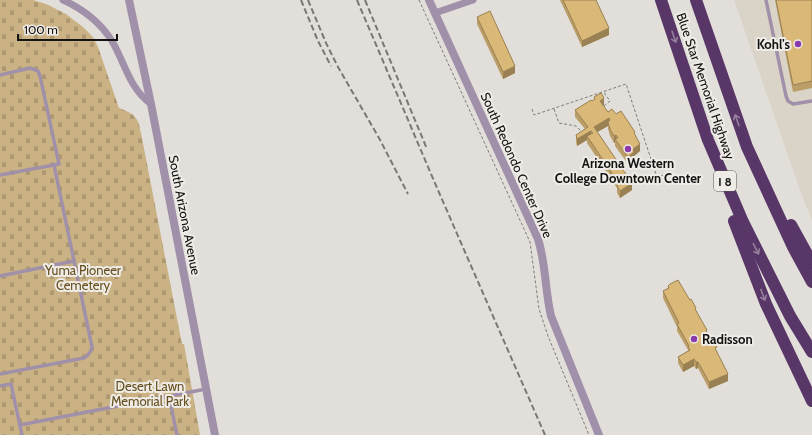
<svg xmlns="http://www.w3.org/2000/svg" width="812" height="435" font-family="Cabin,sans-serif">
<defs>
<pattern id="cemetery-stones" width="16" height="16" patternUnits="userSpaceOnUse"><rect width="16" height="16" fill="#cab284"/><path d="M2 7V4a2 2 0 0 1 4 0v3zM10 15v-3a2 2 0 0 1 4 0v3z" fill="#ad9871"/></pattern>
</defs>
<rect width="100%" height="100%" fill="#e2dfda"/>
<polygon fill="#dad4c8" points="734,0 812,0 812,220 802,196"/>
<path fill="url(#cemetery-stones)" d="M0 0H33L46 4 66 14 83 27 93 37 98 47 119 108C135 114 138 117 141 133L182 344H184L200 435H0Z"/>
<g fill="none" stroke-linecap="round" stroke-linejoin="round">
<g stroke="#7f7d7a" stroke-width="1" stroke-dasharray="3 2" stroke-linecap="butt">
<polyline points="419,0 530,242 539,309 548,336 589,435"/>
<polyline points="604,106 610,101 608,98 605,95 605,92"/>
<polyline points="532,109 534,115 626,84 657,177 664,175"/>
<polyline points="554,109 559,123 576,126 582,132"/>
</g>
<g stroke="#a190a9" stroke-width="3.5">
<polyline points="766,0 786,96 788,101 793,104 812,101"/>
<polyline points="0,75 30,68 38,71 40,76 59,164 0,175"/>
<polyline points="0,276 74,261"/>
<path d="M0 374 84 358C89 355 91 352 92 347L54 165"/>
<polyline points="0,386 11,384 22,435"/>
<polyline points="169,396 177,435"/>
<polyline points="20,425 206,389"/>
</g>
<g stroke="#a190a9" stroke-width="7">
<path d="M63 0C83 9 100 22 112 41 125 63 129 88 151 104"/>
<polyline points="435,13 473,0"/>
</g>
<g stroke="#a190a9" stroke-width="8">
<polyline points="129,0 151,104 215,435"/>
<path d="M429 0 538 239C546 264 545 291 551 316L599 435"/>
</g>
<g stroke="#593668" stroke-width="12">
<polyline points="661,0 708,140 743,222 790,316 812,352"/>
<polyline points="696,0 747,147 793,247 812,282"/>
<polyline points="734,221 766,304 812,401"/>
<polyline points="791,225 812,263"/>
</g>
<g stroke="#7a7875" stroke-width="2" stroke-dasharray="6 3" stroke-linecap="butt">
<polyline points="301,0 318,41 331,66"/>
<polyline points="308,0 326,43 338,67 379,138 408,194"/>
<polyline points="357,0 437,188 545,435"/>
<polyline points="365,0 427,149"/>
</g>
</g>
<g fill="#bb9e67">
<polygon points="560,0 596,0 609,35 582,47"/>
<polygon points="775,0 812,0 812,88 793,92"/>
<polygon points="477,17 515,73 503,79 477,24"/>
<polygon points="594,97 604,105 603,105 608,112 616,114 635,135 640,151 634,156 634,159 628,164 615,146 615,143 614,143 610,136 608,129 608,126 597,132 632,190 620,198 617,193 617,188 587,143 587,140 577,146 576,142 576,135 585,129 575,117 575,110 592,101 594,100"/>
<polygon points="668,286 696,310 707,332 708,336 717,353 728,381 709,389 698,368 696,369 694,366 683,372 678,363 678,357 688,351 688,350 677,331 677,327 663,298 663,291 668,288"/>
</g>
<g fill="#998154">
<polygon points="609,28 609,35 582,47 582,41"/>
<polygon points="515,66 515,73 503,79 503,72"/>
<polygon points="604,98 604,105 600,108 600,101"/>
<polygon points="609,118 609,125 608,122 608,126 594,134 594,127"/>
<polygon points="591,131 591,138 587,136 587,140 577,146 577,139"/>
<polygon points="616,135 616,141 615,139 615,143 614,143 614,136"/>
<polygon points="640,144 640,151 634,156 634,159 628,164 628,157 633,149"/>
<polygon points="632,183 632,190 620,198 620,191"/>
<polygon points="694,359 694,366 683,372 683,365"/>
<polygon points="696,362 698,362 698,368 696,369"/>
<polygon points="728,374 728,381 709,389 709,382"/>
</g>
<g fill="#dab878" stroke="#998154">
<polygon points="563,0 596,0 609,28 582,41"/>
<polygon points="776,0 812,0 812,81 793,85"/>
<polygon points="490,11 515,66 503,72 477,17"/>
<polygon points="601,93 604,98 600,101 608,112 612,109 616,114 621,111 635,132 634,133 640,144 633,149 634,152 628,157 615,139 618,138 616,135 614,136 610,129 608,122 610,120 609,118 594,127 632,183 620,191 617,186 619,184 587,136 593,133 591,131 577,139 576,135 588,127 575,110 591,100 592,101 595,99 594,97"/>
<polygon points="678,280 688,297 690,300 691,299 696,308 695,309 707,330 706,331 708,334 707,334 711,342 714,341 717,347 715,348 728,374 709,382 698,362 696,362 694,359 683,365 678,357 690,350 688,347 689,346 677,324 679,323 663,291 669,288 668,286 670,284"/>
</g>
<defs><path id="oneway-shaft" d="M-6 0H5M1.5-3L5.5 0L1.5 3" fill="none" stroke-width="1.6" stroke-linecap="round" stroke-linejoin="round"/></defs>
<g stroke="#957f9b">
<use href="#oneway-shaft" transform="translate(674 37) rotate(71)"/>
<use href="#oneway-shaft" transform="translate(737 120) rotate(-109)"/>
<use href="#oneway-shaft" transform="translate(756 249) rotate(63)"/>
<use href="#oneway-shaft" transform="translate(763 295) rotate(69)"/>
</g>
<g fill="#8b3aaa" stroke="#efece7" stroke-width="1.5">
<circle cx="798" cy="44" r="4"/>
<circle cx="628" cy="149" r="4"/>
<circle cx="694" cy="339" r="4"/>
</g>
<g text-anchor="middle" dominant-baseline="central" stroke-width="4" stroke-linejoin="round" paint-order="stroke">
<rect fill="#efece7" stroke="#565452" stroke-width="1" x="714" y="171" width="22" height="20" rx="3"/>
<g font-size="12" font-weight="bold" fill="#141312">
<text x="725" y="181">I 8</text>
</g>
<g font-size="13" font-weight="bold" fill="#141312" stroke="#efece7" text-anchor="end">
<text x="790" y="44">Kohl's</text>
<text x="628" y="163" text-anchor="middle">Arizona Western<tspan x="628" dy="15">College Downtown Center</tspan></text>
<text x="702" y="339" text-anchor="start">Radisson</text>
</g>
<g font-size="13" fill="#141312" stroke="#efece7">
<text transform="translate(706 86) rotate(71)">Blue Star Memorial Highway</text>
<text transform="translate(517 165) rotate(66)">South Redondo Center Drive</text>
<text transform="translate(185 215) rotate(79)">South Arizona Avenue</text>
</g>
<g font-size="13" fill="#67501f" stroke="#efece7">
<text x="83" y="270">Yuma Pioneer<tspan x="83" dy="15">Cemetery</tspan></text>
<text x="150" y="386">Desert Lawn<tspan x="150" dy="15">Memorial Park</tspan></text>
</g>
</g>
<path d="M18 34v6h99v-6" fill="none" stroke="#141312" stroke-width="2"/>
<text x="24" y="34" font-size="12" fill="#141312" stroke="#efece7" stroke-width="3" paint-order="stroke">100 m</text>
</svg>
